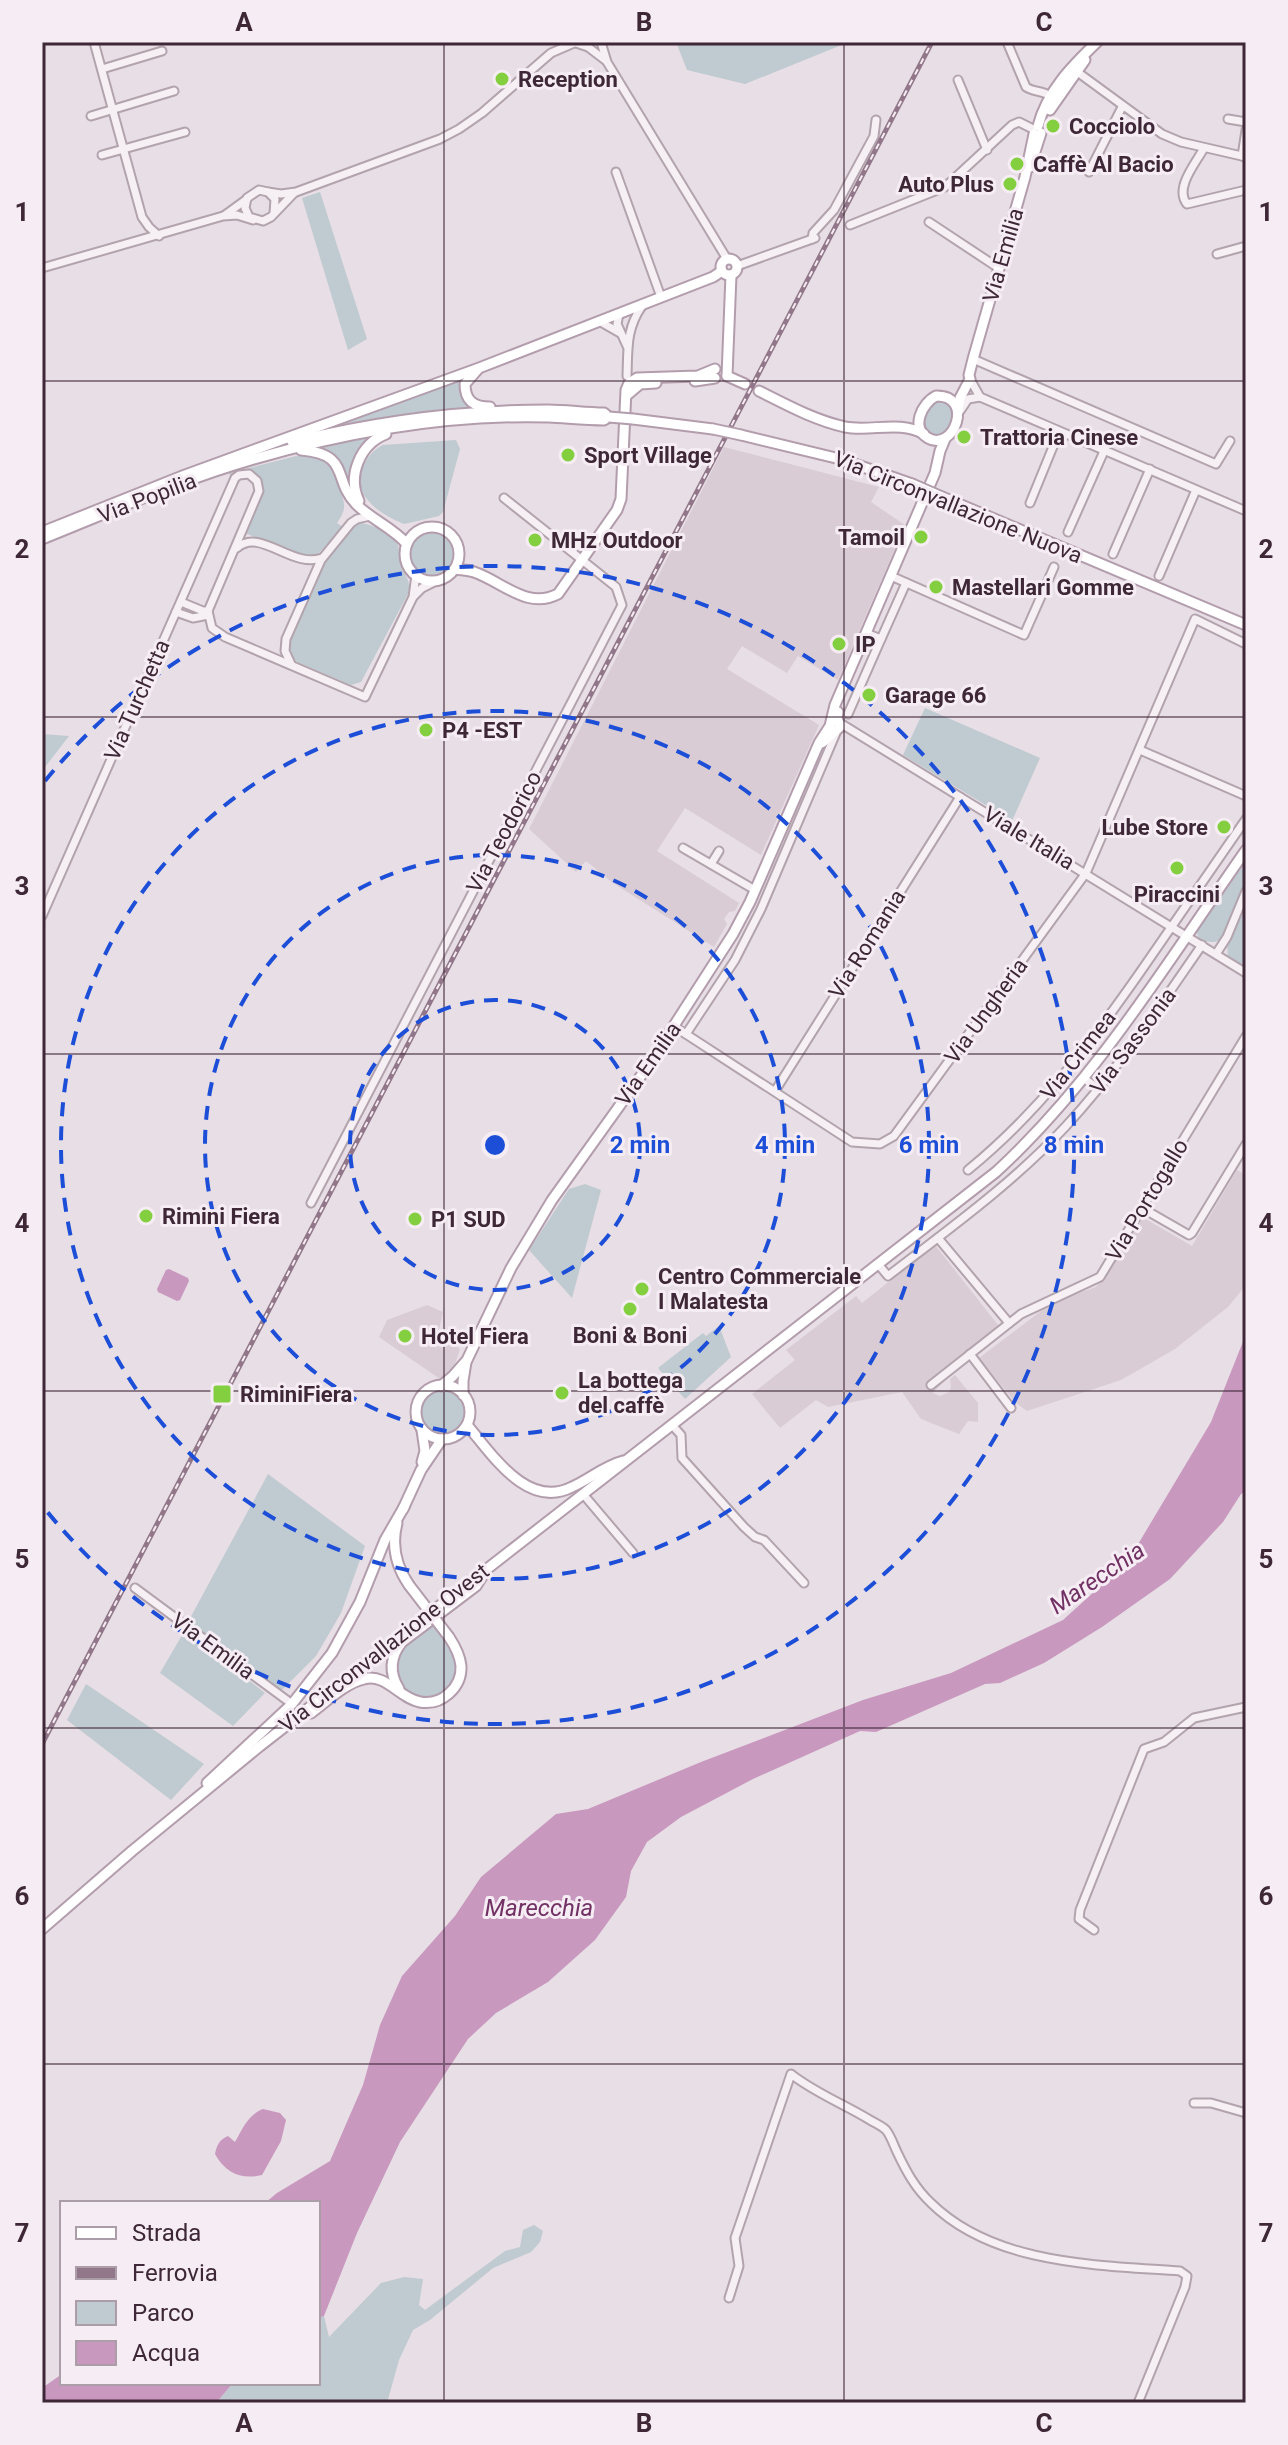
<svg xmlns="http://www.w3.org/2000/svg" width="1288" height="2445" font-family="Roboto,sans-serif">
<rect width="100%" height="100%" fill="#e8dee5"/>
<g fill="#d9ccd5">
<polygon points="724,447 879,487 871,502 905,525 838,680 798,656 787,673 742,646 727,669 819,725 761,855 685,808 657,851 739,903 735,911 729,912 724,919 727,924 714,947 613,883 586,861 576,872 529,829"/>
<polygon points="1237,1170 1246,1175 1246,1285 1228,1307 1175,1349 1121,1380 1027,1411 1016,1403 979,1358 1041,1311 1067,1297 1096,1287 1107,1273 1142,1217 1192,1246"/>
<polygon points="935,1245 998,1325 933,1393 940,1396 949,1392 951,1387 950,1379 955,1375 978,1403 978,1422 968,1421 959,1434 921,1419 902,1392 828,1407 816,1400 780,1428 752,1394 795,1360 786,1350 856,1296 862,1303"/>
<polygon points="427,1305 443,1312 438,1334 460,1349 453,1370 440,1379 379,1337 387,1320"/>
</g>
<g fill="#bfcad1">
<polygon points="676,42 849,42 745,84 687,70"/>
<polygon points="320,192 367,339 348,350 302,198"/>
<path d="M464 375C458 388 458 401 472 409L399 417 330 428Z"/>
<path d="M937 400 950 403C955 420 952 439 930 435L923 423 927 409Z"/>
<path d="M372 436 355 458 349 486C342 465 339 458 321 447Z"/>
<path d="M456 440 460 449 443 512 439 516 404 524C390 518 376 511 367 499 352 481 364 454 383 445Z"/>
<path d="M300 455C323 454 334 466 340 488 344 504 348 507 337 523L343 527 315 557H305L245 533 260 482 237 473 231 478 229 473Z"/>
<path d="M360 523C371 524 394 533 398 545 400 551 399 558 401 564 404 576 412 580 408 594L361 682 351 685 297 662 293 658 289 645C306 605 321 548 360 523Z"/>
<circle cx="432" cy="554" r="21"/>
<polygon points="925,708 1040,758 1012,821 903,755"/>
<polygon points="42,734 69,736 42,771"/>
<path d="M1246 861V882L1225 936C1218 944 1208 943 1199 939L1197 933 1198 930Z"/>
<polygon points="1246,899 1246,969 1228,959 1227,942"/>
<polygon points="585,1184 601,1190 572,1298 529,1250 569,1189"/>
<polygon points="719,1326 731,1357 685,1399 658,1368 703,1333 706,1336"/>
<circle cx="443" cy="1412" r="22"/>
<polygon points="268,1474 365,1546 341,1613 316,1656 282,1690 188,1622"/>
<path d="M432 1624C438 1632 446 1640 451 1649 476 1695 401 1721 396 1670 396 1662 396 1654 402 1647 410 1638 423 1631 432 1624Z"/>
<polygon points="185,1630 265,1693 233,1726 160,1673"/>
<polygon points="86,1684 204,1764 171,1800 67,1720"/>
<polygon points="534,2225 543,2231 540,2242 531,2252 493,2268 430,2320 413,2330 399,2360 387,2403 216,2403 233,2383 318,2383 318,2318 324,2316 329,2337 381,2283 404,2277 423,2279 419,2305 425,2310 505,2251 520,2247 523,2230"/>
</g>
<g fill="#c898bf">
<polygon points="169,1269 188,1278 189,1281 180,1300 177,1301 158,1292 157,1289 166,1270"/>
<polygon points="1246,1334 1246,1491 1241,1494 1223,1522 1170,1579 1102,1627 1044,1663 1000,1683 985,1684 876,1732 860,1731 753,1779 681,1817 647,1842 631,1871 626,1897 595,1940 548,1982 496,2013 468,2039 400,2142 357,2233 324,2316 318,2318 318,2203 265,2203 277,2193 330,2161 363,2085 380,2025 402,1976 455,1916 481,1877 556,1814 588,1809 701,1762 863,1700 951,1673 1063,1620 1128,1561 1211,1422"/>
<path d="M263 2109 280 2113 286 2120 281 2141 262 2175C242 2180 225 2173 215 2154 217 2145 219 2140 228 2136L235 2142C243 2128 248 2115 263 2109Z"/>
<polygon points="62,2374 62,2383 233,2383 216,2403 42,2403 42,2388"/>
</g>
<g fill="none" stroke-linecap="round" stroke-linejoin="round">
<g stroke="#b2a3ad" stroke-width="11">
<g id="minor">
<polyline points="94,42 142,217 149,227 159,236"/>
<polyline points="573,42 588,47 605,60"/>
<polyline points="601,42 607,62 727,259"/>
<path d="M1007 42 1026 87C1033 92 1041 90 1051 96"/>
<polyline points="102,69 162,51"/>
<polyline points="1076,71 1162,134 1181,142 1246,157"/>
<polyline points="958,80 987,150"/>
<polyline points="91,116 174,91"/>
<polyline points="1228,119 1246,122"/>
<path d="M1204 148C1196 163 1174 188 1187 204L1246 190"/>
<polyline points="102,155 185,132"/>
<polyline points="1242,156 1246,130"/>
<polyline points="616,172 661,297"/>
<polyline points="1089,172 1122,107"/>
<polyline points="268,192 281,194 296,192 440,139 459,129 482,113 551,53 574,43"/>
<polyline points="274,213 275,199 268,192 259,190 247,198 245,208 249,217 263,221 271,217 294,193"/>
<polyline points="225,215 247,199"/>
<polyline points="929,222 1000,269"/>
<polyline points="850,225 945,187 1012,125 1019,122 1033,129"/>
<polyline points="812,239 813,233 834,210 874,136 876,120"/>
<polyline points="1217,254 1246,246"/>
<polyline points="737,266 815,238"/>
<polyline points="42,268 223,216 237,215 253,220"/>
<polyline points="619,314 617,324 627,346"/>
<polyline points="599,321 620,333"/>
<polyline points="973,359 1216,464 1230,441"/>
<path d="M627 376C628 349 626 329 642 306"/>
<polyline points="970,379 980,397 1246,511"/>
<polyline points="960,411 968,399 980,397"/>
<polyline points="1030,503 1059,432"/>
<polyline points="1068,532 1105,449"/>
<path d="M237 548C260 527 292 569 322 558"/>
<polyline points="1113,554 1150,469"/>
<polyline points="891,576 1024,635 1054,567"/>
<polyline points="1159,576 1196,490"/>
<polyline points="414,596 422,588 436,581"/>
<polyline points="181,602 203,611 208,611"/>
<polyline points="176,612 193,618 208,615"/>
<polyline points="881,639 906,583"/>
<polyline points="291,664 285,651 286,639 321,560 351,523 357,519 370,516"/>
<polyline points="848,714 881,639 866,633"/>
<polyline points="840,723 1246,973"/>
<polyline points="1140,750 1246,796"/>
<polyline points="683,848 755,890"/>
<polyline points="711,864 719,851"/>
<polyline points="42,916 235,478 239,475 249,474 257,481 259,491 208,611 212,628 225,637 365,697 413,597 416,575"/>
<polyline points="1216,954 1227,937 1246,891"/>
<polyline points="675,1027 852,1142 880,1144 894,1136 1086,873 1195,619 1246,644"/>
<polyline points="686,1034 735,960 761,909 836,733"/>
<polyline points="1085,1079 1098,1089"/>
<polyline points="775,1091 960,797"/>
<path d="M968 1170C1038 1113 1090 1044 1141 971 1176 921 1211 870 1246 819"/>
<polyline points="311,1203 622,605 616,587 504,498"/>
<polyline points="1142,1208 1189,1235 1192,1233 1246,1144"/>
<polyline points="938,1238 1009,1323"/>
<path d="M878 1264 888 1276C949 1229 1013 1183 1066 1126 1117 1071 1159 1007 1202 945"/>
<polyline points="970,1354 1011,1408"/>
<polyline points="931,1385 1021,1314 1100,1277 1246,1036"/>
<polyline points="672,1425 681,1435 682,1458 744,1527 755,1537 764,1540 804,1583"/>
<polyline points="583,1494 633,1553"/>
<polyline points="135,1588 292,1704"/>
<polyline points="1094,1930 1079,1919 1080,1910 1144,1749 1164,1742 1194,1718 1246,1707"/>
<polyline points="1194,2103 1211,2103 1246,2113"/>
<path d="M729 2298 739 2266 735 2238 791 2074C815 2093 844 2104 870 2120 875 2123 882 2126 886 2130 891 2136 894 2146 897 2152 906 2171 915 2188 931 2203 994 2265 1097 2265 1180 2271L1187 2276 1185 2287 1138 2403"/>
</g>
</g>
<g stroke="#b39dad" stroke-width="13">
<g id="major">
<polyline points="1050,110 1085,60"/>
<path d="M1038 126C1047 91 1072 66 1097 42"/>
<polyline points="1030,167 1041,133"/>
<circle cx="729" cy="267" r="8"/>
<path d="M478 369 465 384C465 401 474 407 490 407"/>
<polyline points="727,376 731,275"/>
<polyline points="727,376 745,384"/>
<polyline points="695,381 715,378"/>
<path d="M759 391C787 405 814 420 845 427 871 432 900 420 924 434"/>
<polyline points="627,395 640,384 656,383"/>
<path d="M936 396C975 395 954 453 928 438 910 428 922 403 936 396Z"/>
<polyline points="958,411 960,398 970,379 969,375 973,359 1025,177 1034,134"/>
<polyline points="633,419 713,429"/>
<polyline points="741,435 840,459 912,484"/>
<path d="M292 442C376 421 462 410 548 410 567 410 585 413 604 413L609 417"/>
<path d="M301 450C351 454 332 479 356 504 372 520 392 527 407 544"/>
<polyline points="935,494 1246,625"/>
<path d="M359 501C347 476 360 444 386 434"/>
<circle cx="432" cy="554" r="27"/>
<polyline points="42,532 185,475 479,368 713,277 722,271"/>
<path d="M42 539C112 511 181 480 254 459 348 432 451 414 549 417 568 418 586 420 604 420L609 417"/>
<path d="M455 569C461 570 468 570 474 572 503 582 527 610 558 594L617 510 621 499 626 390 629 383 637 378 698 376 715 369"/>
<polyline points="822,743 840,727 837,718 838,712"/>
<circle cx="443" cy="1412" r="27"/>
<polyline points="441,1386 453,1376 467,1360 511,1268 552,1200 648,1066 733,934 750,902 819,743 830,726 835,705 935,473 940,451 945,439"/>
<polyline points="463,1395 463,1381 466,1362"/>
<path d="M467 1425C492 1454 527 1510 572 1487 590 1479 604 1466 623 1461"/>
<polyline points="422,1430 425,1451 422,1462"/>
<polyline points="403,1509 421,1470 442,1439"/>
<path d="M397 1523C391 1546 396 1566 409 1585"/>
<path d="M399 1689C389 1673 390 1657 402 1642L476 1586 483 1575"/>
<path d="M311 1713C326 1702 345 1683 364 1679 386 1673 399 1698 420 1702 442 1706 462 1687 461 1666 460 1655 455 1646 449 1637"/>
<polyline points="207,1783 292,1704 332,1653 360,1602 385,1540 404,1507"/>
<path d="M42 1929 132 1851 260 1746 996 1172C1097 1079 1168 961 1246 850"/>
</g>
</g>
<use href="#minor" stroke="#f6f0f4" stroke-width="7"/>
<use href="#major" stroke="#fff" stroke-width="9"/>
<g stroke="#917789" stroke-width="5">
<polyline id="rail" points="42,1744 932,42"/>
</g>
<use href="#rail" stroke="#f5edf3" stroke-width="2" stroke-dasharray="6" stroke-linecap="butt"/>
<g stroke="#b39dad" stroke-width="13" stroke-linecap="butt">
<g id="major-bridge">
<polyline points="609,417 633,419"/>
<polyline points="713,429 741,435"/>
<polyline points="912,484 935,494"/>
<polyline points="409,1585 449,1637"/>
</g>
</g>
<use href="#major-bridge" stroke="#fff" stroke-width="9"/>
</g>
<path fill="none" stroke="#3e2737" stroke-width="2" stroke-opacity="0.55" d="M444 42V2403M844 42V2403M42 381H1246M42 717H1246M42 1054H1246M42 1391H1246M42 1728H1246M42 2064H1246"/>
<g fill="none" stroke="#1d4ed8" stroke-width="4" stroke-dasharray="14 10">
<circle cx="495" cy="1145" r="145"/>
<circle cx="495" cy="1145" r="290"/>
<circle cx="495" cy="1145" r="434"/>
<path d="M45 781A579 579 0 1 1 45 1509"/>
</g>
<g fill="#84cf40" stroke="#f5edf3" stroke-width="3">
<circle cx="502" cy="79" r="8"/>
<circle cx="1053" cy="126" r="8"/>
<circle cx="1017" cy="164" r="8"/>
<circle cx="1010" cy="184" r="8"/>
<circle cx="964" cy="437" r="8"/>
<circle cx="568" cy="455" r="8"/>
<circle cx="921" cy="537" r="8"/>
<circle cx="535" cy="540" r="8"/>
<circle cx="936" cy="587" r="8"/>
<circle cx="839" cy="644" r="8"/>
<circle cx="869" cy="695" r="8"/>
<circle cx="426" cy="730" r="8"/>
<circle cx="1224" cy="827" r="8"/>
<circle cx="1177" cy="868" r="8"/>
<circle cx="146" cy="1216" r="8"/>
<circle cx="415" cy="1219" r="8"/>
<circle cx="642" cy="1289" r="8"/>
<circle cx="630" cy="1309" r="8"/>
<circle cx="405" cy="1336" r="8"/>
<circle cx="562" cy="1393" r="8"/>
<rect x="212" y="1384" width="20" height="20" rx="4"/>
</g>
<g text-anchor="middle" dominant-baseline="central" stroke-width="6" stroke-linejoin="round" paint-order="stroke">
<g font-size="22" font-weight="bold" fill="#3e2737" stroke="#f5edf3" text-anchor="start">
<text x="518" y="79">Reception</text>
<text x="1069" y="126">Cocciolo</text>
<text x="1033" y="164">Caffè Al Bacio</text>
<text x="994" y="184" text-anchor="end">Auto Plus</text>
<text x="980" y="437">Trattoria Cinese</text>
<text x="584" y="455">Sport Village</text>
<text x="905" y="537" text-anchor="end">Tamoil</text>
<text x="551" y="540">MHz Outdoor</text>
<text x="952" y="587">Mastellari Gomme</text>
<text x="855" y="644">IP</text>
<text x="885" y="695">Garage 66</text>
<text x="442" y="730">P4 -EST</text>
<text x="1208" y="827" text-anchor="end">Lube Store</text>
<text x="1177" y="894" text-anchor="middle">Piraccini</text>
<text x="162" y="1216">Rimini Fiera</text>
<text x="431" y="1219">P1 SUD</text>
<text x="658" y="1276">Centro Commerciale<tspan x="658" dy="25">I Malatesta</tspan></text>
<text x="630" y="1335" text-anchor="middle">Boni &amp; Boni</text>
<text x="421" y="1336">Hotel Fiera</text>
<text x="578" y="1380">La bottega<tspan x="578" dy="25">del caffè</tspan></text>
<text x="240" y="1394">RiminiFiera</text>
</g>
<g font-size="22" fill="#3e2737" stroke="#f5edf3">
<text transform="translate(1003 255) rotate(-74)">Via Emilia</text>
<text transform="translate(147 498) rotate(-21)">Via Popilia</text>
<text transform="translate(958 507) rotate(22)">Via Circonvallazione Nuova</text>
<text transform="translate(137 700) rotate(-66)">Via Turchetta</text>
<text transform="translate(504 832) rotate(-62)">Via Teodorico</text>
<text transform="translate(1029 838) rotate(31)">Viale Italia</text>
<text transform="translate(867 944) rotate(-58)">Via Romania</text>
<text transform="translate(986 1011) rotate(-54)">Via Ungheria</text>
<text transform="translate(1133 1041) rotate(-53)">Via Sassonia</text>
<text transform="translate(1078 1055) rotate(-52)">Via Crimea</text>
<text transform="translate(648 1064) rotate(-55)">Via Emilia</text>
<text transform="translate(1147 1200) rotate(-59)">Via Portogallo</text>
<text transform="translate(213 1646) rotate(36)">Via Emilia</text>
<text transform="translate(384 1648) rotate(-38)">Via Circonvallazione Ovest</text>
</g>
<g font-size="24" font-style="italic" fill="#723164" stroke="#f5edf3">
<text transform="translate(1097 1578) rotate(-34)">Marecchia</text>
<text x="539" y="1908">Marecchia</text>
</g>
</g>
<circle cx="495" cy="1145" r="12" fill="#1d4ed8" stroke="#f5edf3" stroke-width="4"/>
<g font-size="24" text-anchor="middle" font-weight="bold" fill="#1d4ed8" stroke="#f5edf3" stroke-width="6" stroke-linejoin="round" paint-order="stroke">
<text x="640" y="1153">2 min</text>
<text x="785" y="1153">4 min</text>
<text x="929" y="1153">6 min</text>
<text x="1074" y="1153">8 min</text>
</g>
<rect width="1288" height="2445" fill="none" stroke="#f5edf3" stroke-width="88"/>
<rect x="60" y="2201" width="260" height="184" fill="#f5edf3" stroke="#ac9ea8" stroke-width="2"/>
<rect x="76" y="2227" width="40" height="12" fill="#ffffff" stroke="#ac9ea8" stroke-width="2"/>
<text x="132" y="2241" font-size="24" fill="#3e2737">Strada</text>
<rect x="76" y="2267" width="40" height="12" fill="#917789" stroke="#ac9ea8" stroke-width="2"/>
<text x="132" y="2281" font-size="24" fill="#3e2737">Ferrovia</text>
<rect x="76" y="2301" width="40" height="24" fill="#bfcad1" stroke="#ac9ea8" stroke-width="2"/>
<text x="132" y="2321" font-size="24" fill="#3e2737">Parco</text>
<rect x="76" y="2341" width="40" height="24" fill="#c898bf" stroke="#ac9ea8" stroke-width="2"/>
<text x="132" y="2361" font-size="24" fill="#3e2737">Acqua</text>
<rect x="44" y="44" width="1200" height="2357" fill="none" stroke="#3e2737" stroke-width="3"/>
<g font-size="26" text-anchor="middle" font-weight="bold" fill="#3e2737">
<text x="244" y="31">A</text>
<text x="644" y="31">B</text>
<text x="1044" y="31">C</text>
<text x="22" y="221">1</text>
<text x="1266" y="221">1</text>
<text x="22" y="558">2</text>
<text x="1266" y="558">2</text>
<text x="22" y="895">3</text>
<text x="1266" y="895">3</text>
<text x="22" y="1232">4</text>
<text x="1266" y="1232">4</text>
<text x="22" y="1568">5</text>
<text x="1266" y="1568">5</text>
<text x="22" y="1905">6</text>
<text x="1266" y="1905">6</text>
<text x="22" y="2242">7</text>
<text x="1266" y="2242">7</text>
<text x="244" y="2432">A</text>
<text x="644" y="2432">B</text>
<text x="1044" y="2432">C</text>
</g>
</svg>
